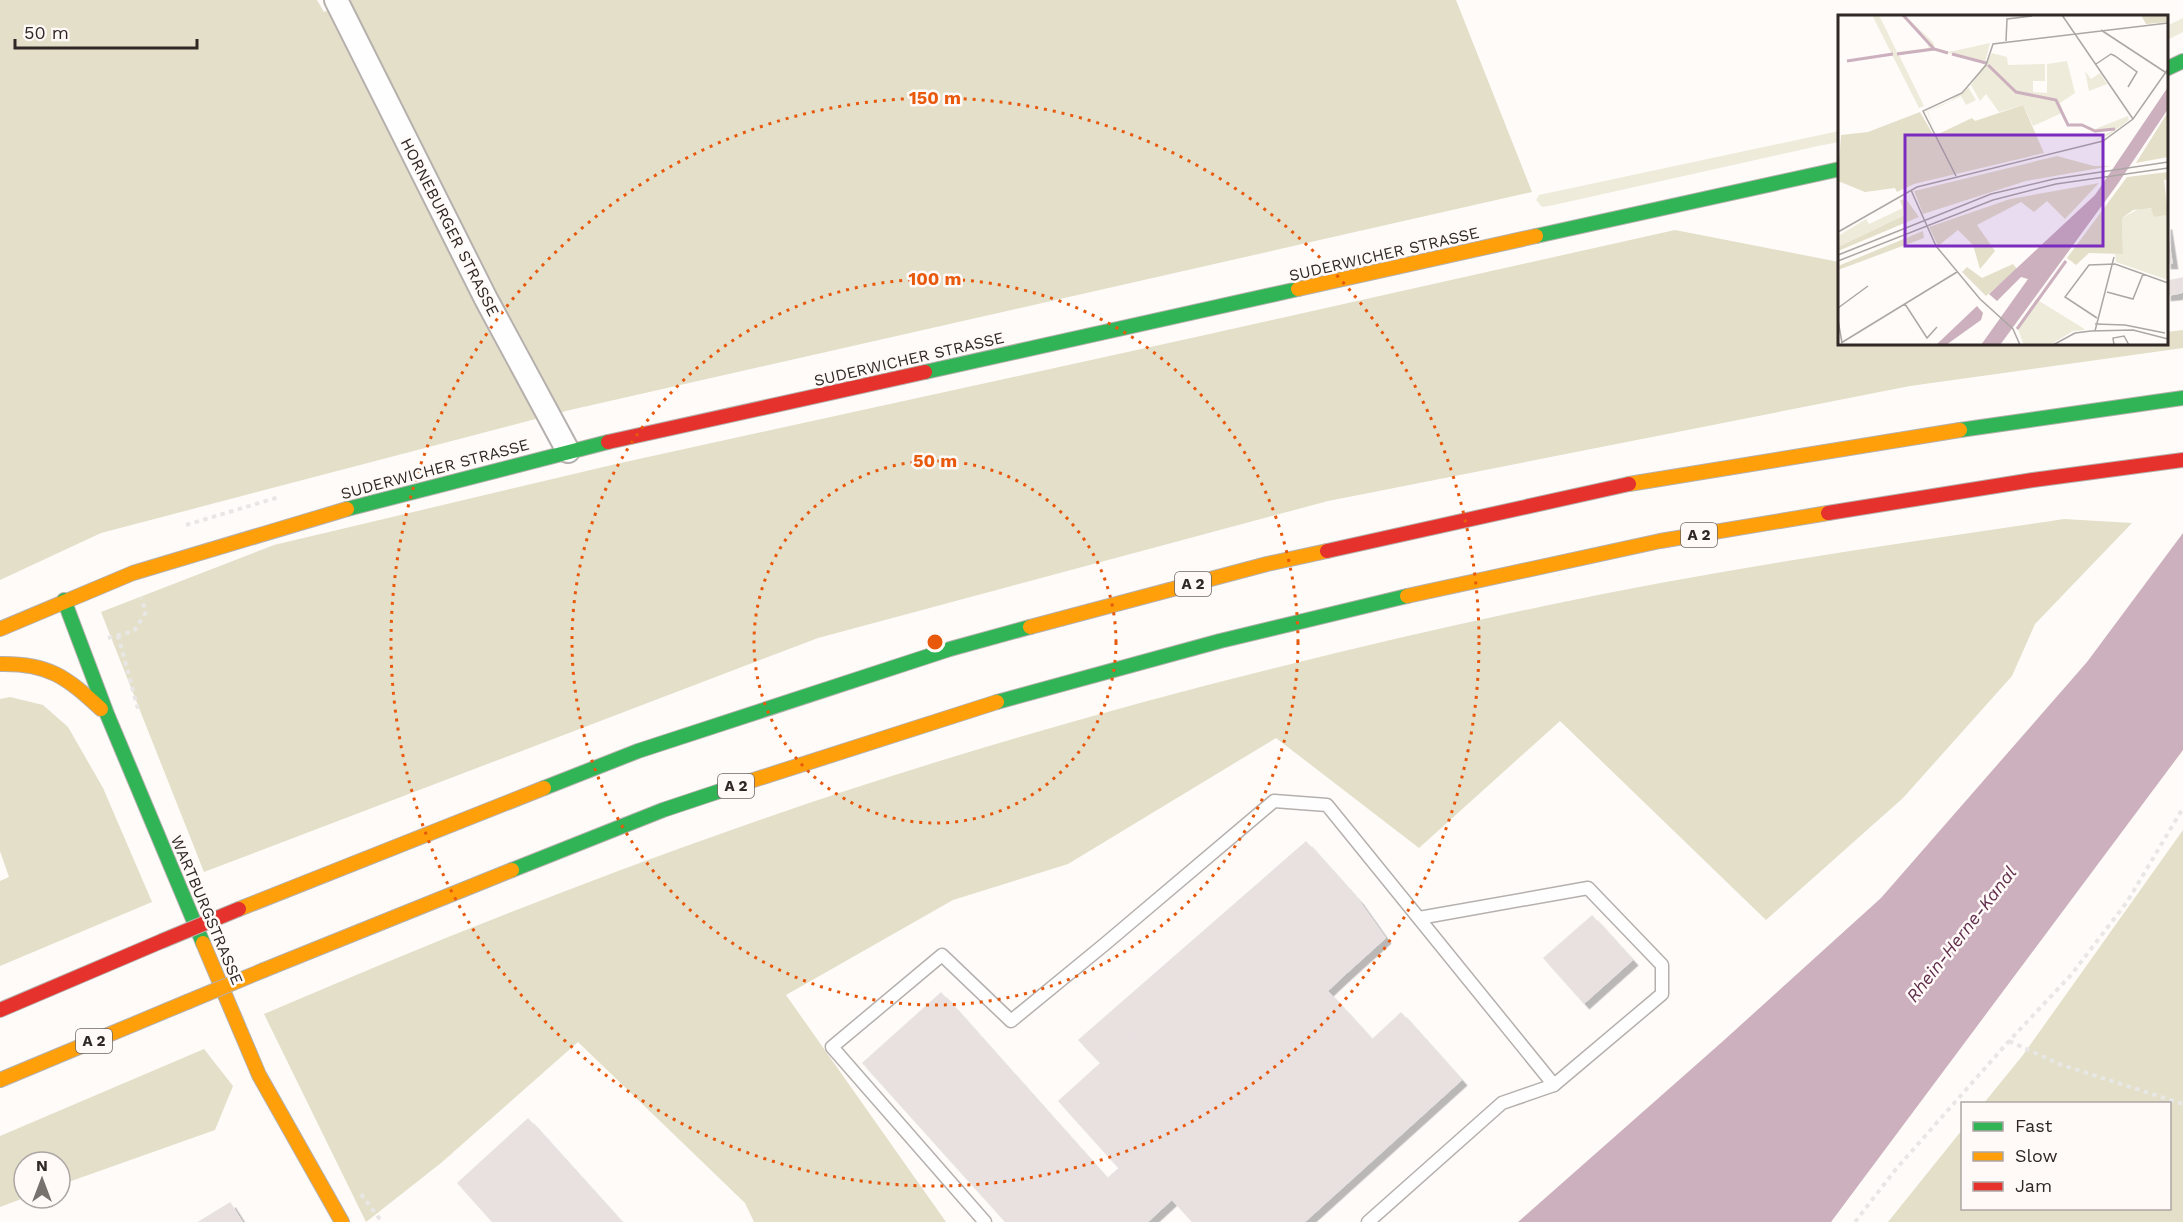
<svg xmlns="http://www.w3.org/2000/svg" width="2183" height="1222" font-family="'Work Sans',sans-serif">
<defs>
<filter id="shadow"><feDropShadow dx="5.5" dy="5.5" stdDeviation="0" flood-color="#0004"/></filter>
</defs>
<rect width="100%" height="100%" fill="#fefbf9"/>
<g fill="#efebdb">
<polygon points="2183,18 2183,32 2167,40 2167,26"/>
<polygon points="1839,131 1839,142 1818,146 1554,205 1542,207 1536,200 1539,195"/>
</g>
<g fill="#e4dfc8">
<polygon points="0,0 317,0 324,12 351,0 1456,0 1532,192 570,410 101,533 0,580"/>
<polygon points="1675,230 1839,262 1840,344 2166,344 2167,332 2183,330 2183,348 1910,386 1328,501 818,638 204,872 101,612 274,545 616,464 1196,337"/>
<path d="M2064 519 2132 523 2035 624 2012 676 1903 798 1766 920 1560 721 1419 848 1276 738 1068 864 953 900 786 995 946 1222H754L745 1203 578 1042 441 1163 366 1222 264 1014C420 947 577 884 737 828 1000 735 1271 664 1544 606 1716 569 1890 545 2064 519Z"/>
<polygon points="10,697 43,705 68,727 103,788 152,902 0,966 0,881 9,877 0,851 0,699"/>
<polygon points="2183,830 2183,1222 1888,1222 1962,1130 1962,1208 2170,1208 2170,1104 1984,1103 2023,1055"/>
<polygon points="204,1049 233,1086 215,1130 60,1185 60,1162 24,1162 24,1198 0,1207 0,1136"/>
</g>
<polygon fill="#ccb0be" points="2183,533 2183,750 1831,1222 1518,1222 1722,1042 1881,898 2087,662"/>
<g fill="#e8e1e0" stroke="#e8e2e1" stroke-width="1.5" filter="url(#shadow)">
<polygon points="2166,224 2172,263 2166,263"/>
<polygon points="2183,278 2183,292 2175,294 2173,280"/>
<polygon points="2173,280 2175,294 2166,295 2166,281"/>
<polygon points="1306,842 1358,900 1312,940 1278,903 1102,1064 1079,1040"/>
<polygon points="1358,900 1385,938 1344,975 1312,940"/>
<polygon points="1278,903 1344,975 1327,991 1372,1040 1401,1013 1461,1080 1304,1222 1193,1222 1183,1211 1209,1187 1160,1133 1120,1169 1059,1101"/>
<polygon points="1592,916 1632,960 1584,1003 1544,958"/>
<polygon points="941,993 1107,1179 1160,1133 1209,1187 1183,1211 1172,1199 1147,1222 1006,1222 863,1063"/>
<polygon points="528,1119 621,1222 493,1222 458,1183"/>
<polygon points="230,1203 242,1222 199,1222"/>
</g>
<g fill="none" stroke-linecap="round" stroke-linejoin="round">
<g stroke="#b5b0ad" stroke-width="15">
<g id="lane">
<polyline points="985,1222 832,1047 942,955 1011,1021 1105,944 1274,801 1327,805 1554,1085"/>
<polyline points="1368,1222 1502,1103 1554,1085 1662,994 1662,965 1588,888 1419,918"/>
</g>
</g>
<g stroke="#b5b0ad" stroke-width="26">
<polyline id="street" points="336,0 486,299 568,451"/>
</g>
<g stroke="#b5b0ad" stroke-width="16">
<g id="fast">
<polyline points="2166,69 2183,61"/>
<polyline points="1536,236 1840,169"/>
<polyline points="925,372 1298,289"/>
<polyline points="1960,430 2183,398"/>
<polyline points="347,509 608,442"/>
<polyline points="64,600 107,714 203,943"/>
<polyline points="997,702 1220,641 1407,596"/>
<polyline points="544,788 638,751 950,649 1030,627"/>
<polyline points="512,870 663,810 738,785"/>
</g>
</g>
<g stroke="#b5b0ad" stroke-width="16">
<g id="slow">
<polyline points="1298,289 1536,236"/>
<polyline points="1629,484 1960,430"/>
<polyline points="1407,596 1660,541 1828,513"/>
<polyline points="1030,627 1267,564 1327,551"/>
<polyline points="0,629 133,573 347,509"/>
<path d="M0 664C49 663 66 677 101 709"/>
<polyline points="738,785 997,702"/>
<polyline points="239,909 544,788"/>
<polyline points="203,943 259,1075 342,1222"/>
<polyline points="264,970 512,870"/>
<polyline points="0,1080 187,1002"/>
</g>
</g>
<g stroke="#b5b0ad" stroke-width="16">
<g id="jam">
<polyline points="608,442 925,372"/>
<polyline points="1828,513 2033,480 2183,460"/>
<polyline points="1327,551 1629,484"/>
<polyline points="0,1010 162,941"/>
</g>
</g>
<g stroke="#e8e7e6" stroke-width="4" stroke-dasharray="4.5 4.5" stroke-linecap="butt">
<polyline points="186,525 279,497"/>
<polyline points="118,635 138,709"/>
<polyline points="108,638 134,631 146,612 141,598"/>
<polyline points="2009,1041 2059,1064 2183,1104"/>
<polyline points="361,1194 382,1222"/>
<polyline points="1855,1222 1896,1169 2009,1041 2071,975 2127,902 2183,808"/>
</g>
<use href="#lane" stroke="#fffefe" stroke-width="12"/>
<use href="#street" stroke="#fffefe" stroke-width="22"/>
<use href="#fast" stroke="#30b455" stroke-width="14"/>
<use href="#slow" stroke="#ff9f0a" stroke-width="14"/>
<use href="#jam" stroke="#e5322d" stroke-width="14"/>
<g stroke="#b5b0ad" stroke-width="16" stroke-linecap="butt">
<polyline id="slow-bridge" points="187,1002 264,970"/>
</g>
<g stroke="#b5b0ad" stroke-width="16" stroke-linecap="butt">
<polyline id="jam-bridge" points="162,941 239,909"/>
</g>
<use href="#slow-bridge" stroke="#ff9f0a" stroke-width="14"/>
<use href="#jam-bridge" stroke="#e5322d" stroke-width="14"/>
</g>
<g fill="none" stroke="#e8590c" stroke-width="3" stroke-dasharray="3 6">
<circle cx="935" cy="642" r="181"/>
<circle cx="935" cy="642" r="363"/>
<circle cx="935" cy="642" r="544"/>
</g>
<g text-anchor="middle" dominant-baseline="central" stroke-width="5" stroke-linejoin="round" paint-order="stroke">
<g fill="#fffaf8" stroke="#6e6764" stroke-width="1.5">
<rect x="1681" y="523" width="36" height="24" rx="4.5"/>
<rect x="1175" y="572" width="36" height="24" rx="4.5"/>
<rect x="718" y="774" width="36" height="24" rx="4.5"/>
<rect x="76" y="1029" width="36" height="24" rx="4.5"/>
</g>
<g font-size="15" font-weight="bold" fill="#302825">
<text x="1699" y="535">A 2</text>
<text x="1193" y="584">A 2</text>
<text x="736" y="786">A 2</text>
<text x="94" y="1041">A 2</text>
</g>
<g font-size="16" fill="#302825" stroke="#fffaf8">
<text transform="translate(450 227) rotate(63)">HORNEBURGER STRASSE</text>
<text transform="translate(1384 254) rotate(-13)">SUDERWICHER STRASSE</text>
<text transform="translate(909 359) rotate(-13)">SUDERWICHER STRASSE</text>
<text transform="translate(435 469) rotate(-15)">SUDERWICHER STRASSE</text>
<text transform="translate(207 910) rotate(67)">WARTBURGSTRASSE</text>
</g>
<g font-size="18" font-style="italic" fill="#612e4c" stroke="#fffaf8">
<text transform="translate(1961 934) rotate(-52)">Rhein-Herne-Kanal</text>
</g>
</g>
<g transform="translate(1838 15)">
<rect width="330" height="330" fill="#fefbf9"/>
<path d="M34 0H41L59 37 91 33 87 22 63 0H66L95 27 97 33 111 37 152 28 147 48 99 35 61 40 86 91 81 93ZM154 38 169 42 170 50 207 49V66H195V77L209 78V49L229 46 237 78 222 88 230 111 224 98 195 111 185 90 161 97 148 79 142 86 133 70ZM247 56 253 64 262 58 269 69 251 76ZM130 72 138 85 128 90 123 81 103 91 90 96 95 112 89 96 112 86ZM290 101 291 105 271 120 255 126 276 115 257 114ZM304 192 316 194V202L330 200V265L278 247 277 239 285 238 284 203ZM65 193 67 200 0 232V221L28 204 31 209ZM198 284 245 313 247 315 235 316 212 330H186L179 312Z" fill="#efebdb"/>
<path d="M303 0H330V7L308 9ZM185 90 206 138 76 169 59 177 57 173 27 177 0 166 3 120 30 117 82 97 96 121 134 103 137 106ZM330 97V142L298 148ZM219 141 256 151H273L188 166 85 199 76 176ZM330 157V164L326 165 330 200 316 202 313 193 295 195 284 203 285 239 251 238 238 250 229 243 289 162ZM261 168 227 204 209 186 196 197 183 187 139 210 157 236 142 254 135 230 120 215 100 231 91 212 172 184ZM68 184 81 202 0 236V232L67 200 62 185ZM85 216 86 223 0 255V251ZM175 249 179 254 148 281 124 257 129 252 144 263Z" fill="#e4dfc8"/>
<path d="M330 72V94L279 170 162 330H143L190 264 183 262 159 286 151 279 257 180ZM139 291 145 298 143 305 108 330H98Z" fill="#ccb0be"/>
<path fill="none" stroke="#ccb0be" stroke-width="3" d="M65 0 96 34 110 38M59 39 96 34M114 39 148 48M9 46 55 39M150 50 178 77 218 85 230 110H244L257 116 277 114M179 314 228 246"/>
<path fill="none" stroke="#aca7a4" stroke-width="1.5" d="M224 0 295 104M263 15 330 59M168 26 169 4 194 1M258 49 273 39 277 41 299 57 290 72M118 161 85 96 124 78 148 50 155 29 330 8M73 175 98 231 142 284 175 314 182 330M0 217 79 172 265 126 295 104 330 54M0 240 153 179 216 164 330 147M0 246 155 185 218 169 330 153M269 277 295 284 305 259M67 289 89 323 99 312M0 293 30 271M259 303 227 282 251 250 277 249 330 268M0 305 4 328M257 309 287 310 327 318M257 316 276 242M3 328 119 257M215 330 237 318 253 316 295 315 330 324M276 330 275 323 286 321 291 330"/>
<path fill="#7b2cbf" fill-opacity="0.15" stroke="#7b2cbf" stroke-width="3" d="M67 120H265V231H67Z"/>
<rect width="330" height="330" fill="none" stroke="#302825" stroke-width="3"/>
</g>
<circle cx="935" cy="642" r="9" fill="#e8590c" stroke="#fffaf8" stroke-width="3"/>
<g font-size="18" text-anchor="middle" font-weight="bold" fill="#e8590c" stroke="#fffaf8" stroke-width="5" stroke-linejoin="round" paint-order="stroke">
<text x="935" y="104">150 m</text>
<text x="935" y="285">100 m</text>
<text x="935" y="467">50 m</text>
</g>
<rect x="1961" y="1102" width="210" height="108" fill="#fffaf8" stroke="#aca6a4" stroke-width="1.5"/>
<rect x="1973" y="1122" width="30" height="9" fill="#30b455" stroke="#aca6a4" stroke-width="1.5"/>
<text x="2015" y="1132" font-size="18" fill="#302825">Fast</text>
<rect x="1973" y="1152" width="30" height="9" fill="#ff9f0a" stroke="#aca6a4" stroke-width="1.5"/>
<text x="2015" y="1162" font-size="18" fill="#302825">Slow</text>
<rect x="1973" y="1182" width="30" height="9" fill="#e5322d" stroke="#aca6a4" stroke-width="1.5"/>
<text x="2015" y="1192" font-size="18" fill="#302825">Jam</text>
<g transform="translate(42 1180)"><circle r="28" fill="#fffaf8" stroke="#aca6a4" stroke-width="1.5"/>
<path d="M0-4.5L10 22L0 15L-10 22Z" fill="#78726f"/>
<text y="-9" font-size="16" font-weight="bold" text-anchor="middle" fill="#302825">N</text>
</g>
<path d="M15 39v9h182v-9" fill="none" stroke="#302825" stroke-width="3"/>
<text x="24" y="39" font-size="18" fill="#302825" stroke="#fffaf8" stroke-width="4.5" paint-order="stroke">50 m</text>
</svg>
